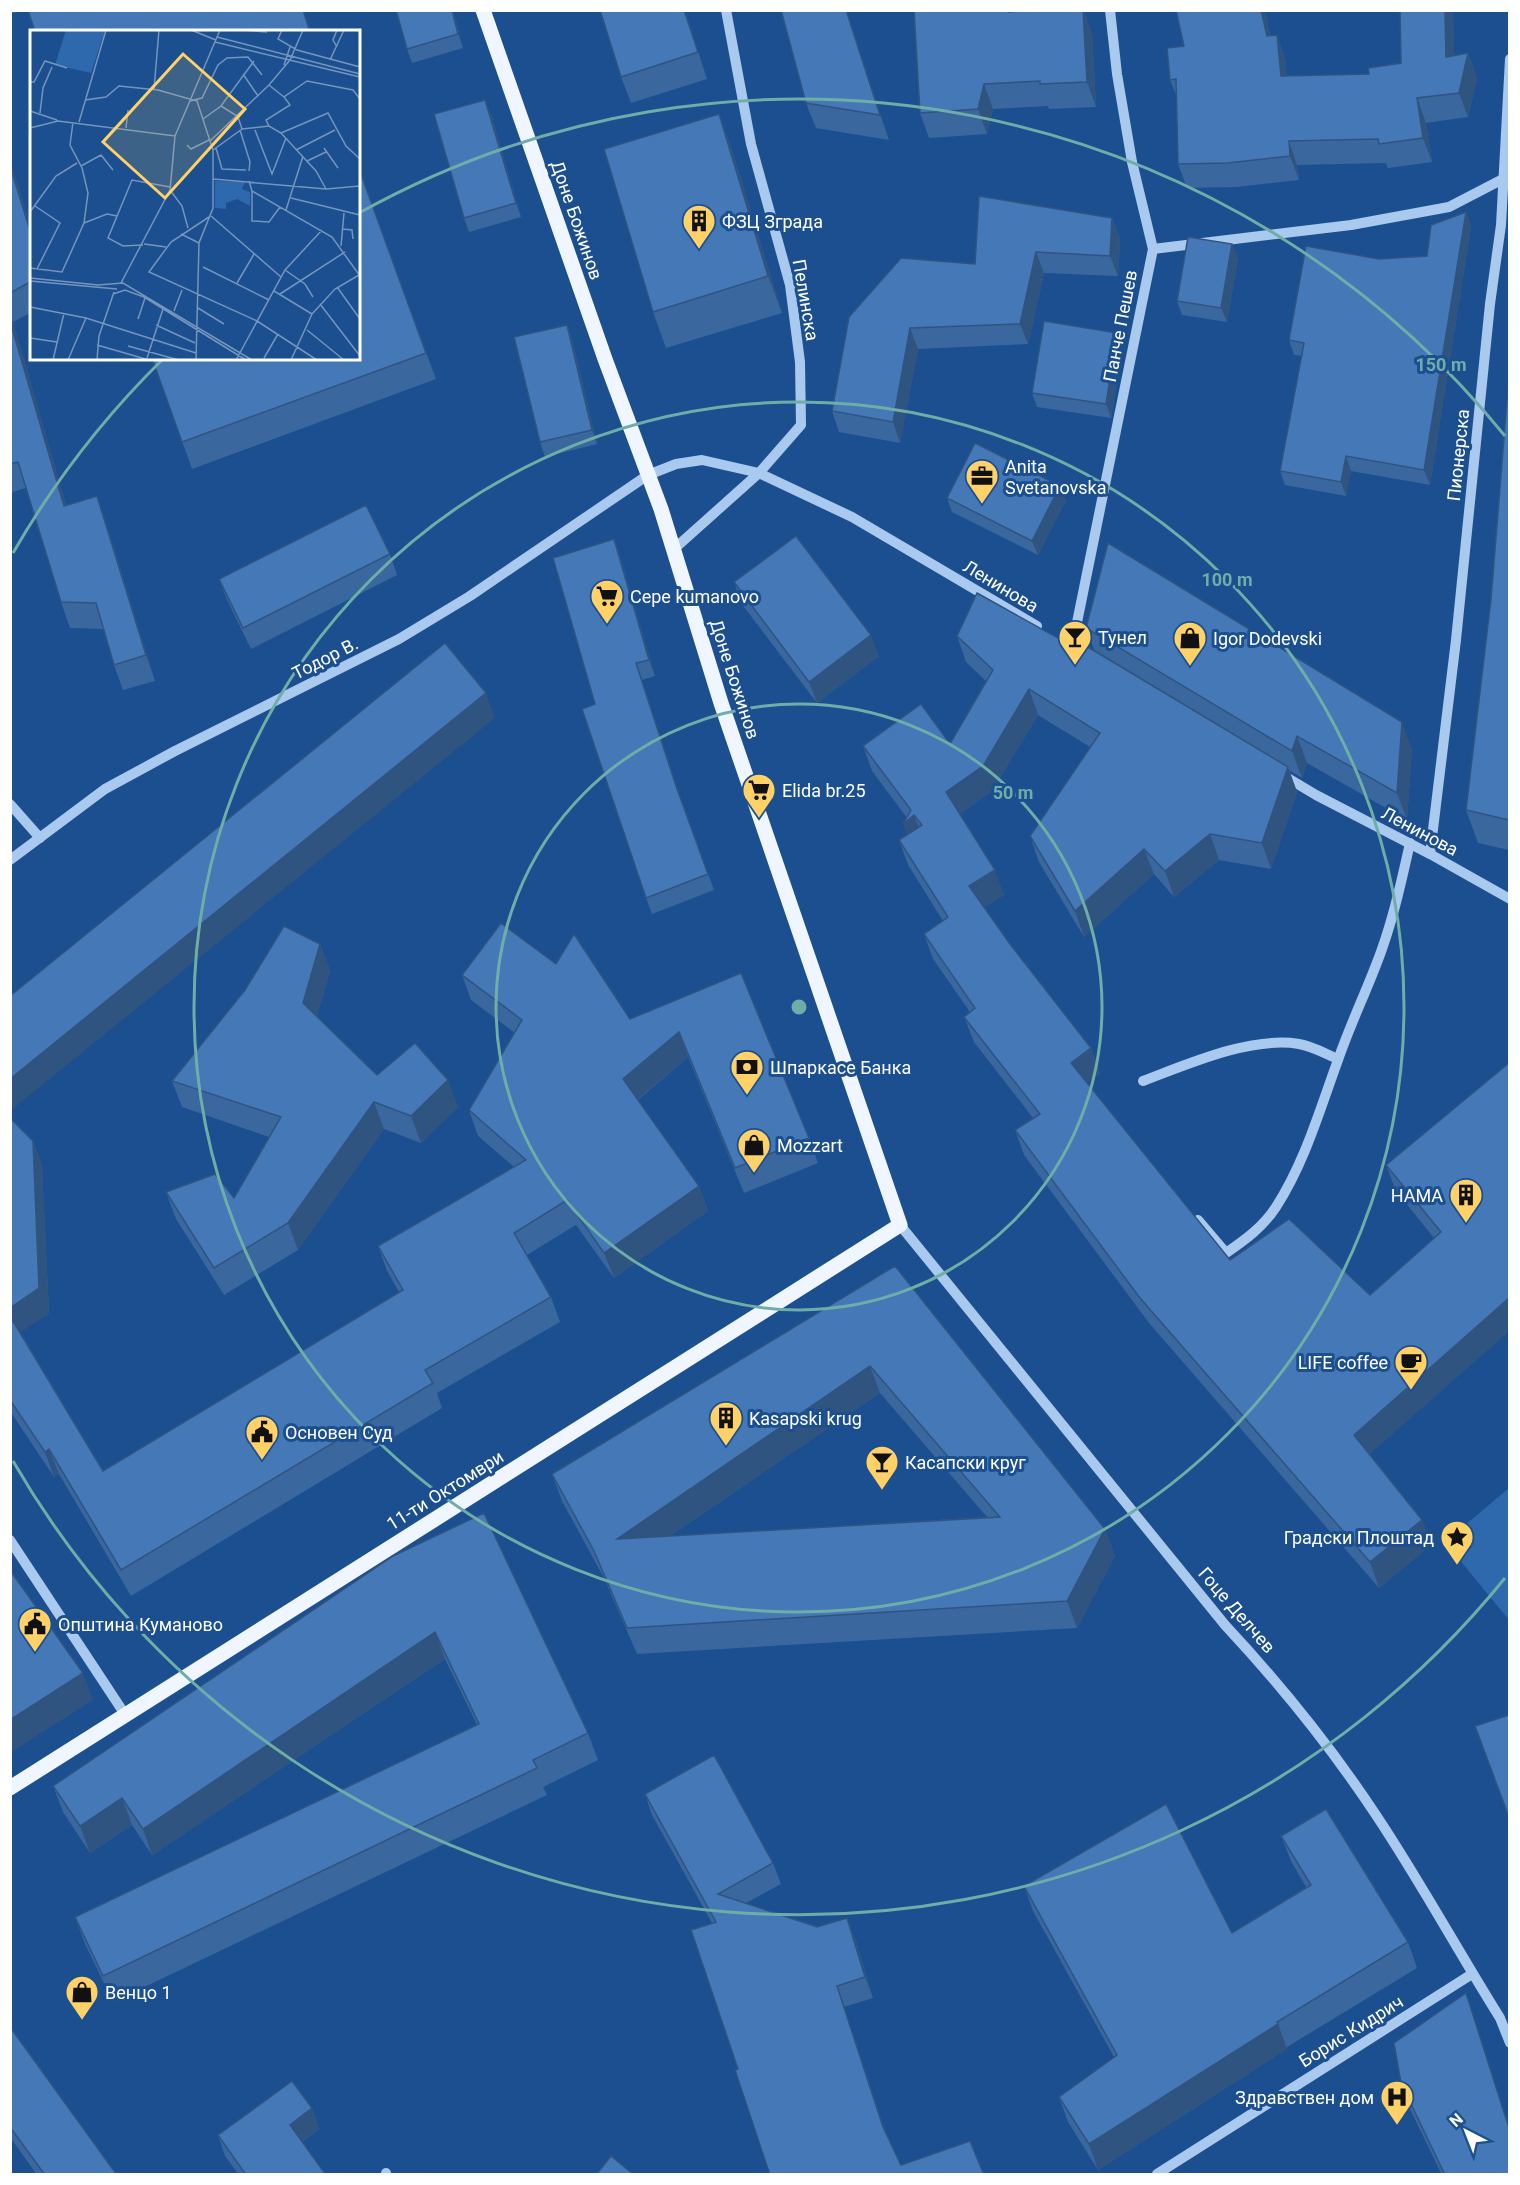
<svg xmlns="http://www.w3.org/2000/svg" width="1520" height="2185" font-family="Roboto,sans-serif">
<rect width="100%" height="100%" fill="#1b4f8f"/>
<polygon fill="#2e69ad" points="1509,1488 1509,1620 1445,1542"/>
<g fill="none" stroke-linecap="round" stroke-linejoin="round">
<g stroke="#a9c9ee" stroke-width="10">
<polyline points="1153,249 1351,225 1449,207 1503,179"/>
<polyline points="674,549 759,473 801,425 800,362 790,285 751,144 726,10"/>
<polyline points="1072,647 1153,249 1132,162 1117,74 1110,10"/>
<polyline points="1281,774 1316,795 1430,854 1510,899"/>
<polyline points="10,804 40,838"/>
<polyline points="1430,854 1456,640 1490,304 1501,225 1510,59"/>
<polyline points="10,860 105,789 175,751 399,639 470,596 648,475 676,464 702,460 759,473 852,517 1037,626"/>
<path d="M1143 1081C1188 1064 1251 1036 1299 1044 1312 1046 1326 1054 1338 1059"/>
<path d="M1198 1220 1226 1253C1245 1240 1263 1227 1276 1207 1305 1162 1320 1109 1338 1060 1351 1022 1369 986 1382 949 1394 915 1402 879 1410 843"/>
<path d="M900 1225 1225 1625C1280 1684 1331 1747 1376 1815 1420 1881 1458 1951 1500 2018L1510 2043"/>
<polyline points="10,1540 126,1716"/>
<polyline points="386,2173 386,2174"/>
<polyline points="1157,2174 1472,1974"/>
</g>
<polyline stroke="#f0f6ff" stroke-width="15" points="10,1788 900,1225 721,703 661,509 605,359 483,10"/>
</g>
<g fill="#3a679d" fill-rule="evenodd">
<polygon points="10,10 24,10 10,14"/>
<polygon points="396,10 453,10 463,48 412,63 407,49"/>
<polygon points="600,10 685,10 707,79 631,103 621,77"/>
<polygon points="781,10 846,10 889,140 816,128 806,103"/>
<polygon points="914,10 1016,10 1092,32 1096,107 1049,109 1048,106 993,109 987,134 929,138 920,113"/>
<polygon points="1176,10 1265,10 1270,36 1277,35 1285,59 1287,76 1369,74 1401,63 1400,10 1453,10 1454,55 1468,53 1477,78 1468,117 1426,123 1432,162 1388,168 1386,163 1297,165 1299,180 1237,187 1187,188 1178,164 1177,97 1170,80 1184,46"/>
<polygon points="491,114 521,217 469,232 464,218"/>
<polygon points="719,114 732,150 782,313 666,348 653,312"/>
<polygon points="10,160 32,231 32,312 13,322 66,505 97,496 106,522 155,681 123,690 114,665 103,629 70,628 61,602 26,488 10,493"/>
<polygon points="358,166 436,379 192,469 152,358"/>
<polygon points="1466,212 1471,227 1430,485 1351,471 1346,496 1285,485 1280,471 1302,356 1294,355 1289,340 1379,259 1427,256"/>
<polygon points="1112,218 1120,239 1118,276 1044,273 1028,344 918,349 900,443 839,432 832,411 849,317 975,264"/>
<polygon points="1238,258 1227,322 1182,315 1177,301"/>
<polygon points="567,325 572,339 597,444 545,457 540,442"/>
<polygon points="1117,333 1122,347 1111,418 1037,407 1032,393"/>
<polygon points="1509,376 1509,850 1478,843 1466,810 1491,599"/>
<polygon points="947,498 1066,500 1038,555 952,512"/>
<polygon points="614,539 620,556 655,676 642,680 682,802 714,890 652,914 646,898"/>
<polygon points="390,554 397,575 251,649 227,600 219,579"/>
<polygon points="734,582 879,656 817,703 741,603"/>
<polygon points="1086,628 1412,749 1407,820 1307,763 1302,778 1289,770 1297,792 1271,869 1219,860 1174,897 1154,874 1084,937 1039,862 1030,836 1090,747 1038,715 992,791 960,814 1004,895 984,907 1010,944 1091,1048 1100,1073 1087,1083 1230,1260 1370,1295 1434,1238 1396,1191 1386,1165 1509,1063 1509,1331 1369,1454 1422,1520 1431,1545 1379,1588 1149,1323 1024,1155 1015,1130 1033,1118 974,1042 964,1017 970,1012 933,959 924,934 943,921 908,865 899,840 907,835 907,818 872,771 863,746 950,744 986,681 966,662 957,636 1081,651 1095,652"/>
<polygon points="320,944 330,971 317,1016 377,1075 458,1107 421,1143 384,1129 298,1250 224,1295 176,1219 166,1192 234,1198 269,1137 182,1107 172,1081"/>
<polygon points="741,973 809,1138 818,1163 744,1193 688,1057 638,1100 699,1186 708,1211 614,1278 576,1225 527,1255 551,1297 560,1322 437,1393 442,1408 131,1596 59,1474 54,1477 10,1411 10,1118 33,1141 42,1166 49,1313 20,1332 103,1471 399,1292 387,1271 378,1246 514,1167 478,1136 469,1110 515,1033 471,1000 462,975 630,1019"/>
<path d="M895 1266 1105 1529 1115 1556 1077 1628 637 1654 604 1578 562 1501 552 1474ZM880 1393 987 1517 670 1536Z"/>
<polygon points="393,1556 588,1733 598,1760 543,1787 547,1795 113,2002 85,1944 75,1917 477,1725 445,1659 152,1855 132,1825 90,1853 63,1812 53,1786"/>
<polygon points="1509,1715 1509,1819 1475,1726"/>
<polygon points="645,1794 773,1863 781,1884 746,1903 855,1938 873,1998 844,2007 886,2133 901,2165 984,2175 770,2175 738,2069 712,1923 652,1815"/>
<polygon points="1281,1836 1408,1942 1417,1968 1287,2047 1287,2049 1098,2170 1068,2122 1059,2097 1114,2057 1033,1911 1024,1886 1232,1933 1306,1887 1291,1861"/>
<polygon points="1475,2019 1509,2175 1442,2175 1410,2109 1401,2083"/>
<polygon points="10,2027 117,2175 37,2175 10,2137"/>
<polygon points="312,2108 319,2129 302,2142 326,2175 239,2175 225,2156 218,2135"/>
</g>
<g fill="#305480">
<polygon points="303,10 304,10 311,32 310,32"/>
<polygon points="452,10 453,10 463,48 458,34"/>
<polygon points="684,10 685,10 707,79"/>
<polygon points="846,10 889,140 880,115"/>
<polygon points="1083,10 1084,10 1092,32 1096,107 1087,82"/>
<polygon points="1261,10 1265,10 1276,60 1267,36"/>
<polygon points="1445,10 1453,10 1455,81 1446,57"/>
<polygon points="1277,35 1285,59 1290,100 1281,76"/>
<polygon points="1468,53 1477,78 1468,117 1459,93"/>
<polygon points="984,84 993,109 987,134 978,109"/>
<polygon points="1417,98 1426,123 1432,162 1423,138"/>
<polygon points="485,100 491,114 521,217 516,203"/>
<polygon points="719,114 732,150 782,313 768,276"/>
<polygon points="1289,141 1297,165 1299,180 1290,156"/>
<polygon points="10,160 32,231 32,237 10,166"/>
<polygon points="1466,212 1471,227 1430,485 1424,470"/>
<polygon points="1112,218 1120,239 1118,276 1110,256"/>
<polygon points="1232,244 1238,258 1227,322 1221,308"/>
<polygon points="1036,252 1044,273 1028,344 1020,324"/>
<polygon points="10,316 13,322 74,531 64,506 10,321"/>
<polygon points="567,325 572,339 597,444 592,430"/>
<polygon points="910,328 918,349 900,443 893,422"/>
<polygon points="1117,333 1122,347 1111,418 1106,404"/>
<polygon points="1346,456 1351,471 1346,496 1341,482"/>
<polygon points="1060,486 1066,500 1038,555 1032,541"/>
<polygon points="97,496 106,522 155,681 146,655"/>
<polygon points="614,539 620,556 655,676 649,660"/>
<polygon points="871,635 879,656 817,703 809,682"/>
<polygon points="636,663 642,680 682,802 676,786"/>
<polygon points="1029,689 1038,715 992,791 955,818 946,792"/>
<polygon points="486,693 495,718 10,1111 10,1079"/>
<polygon points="1402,722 1412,749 1407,820 1397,793"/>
<polygon points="1297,736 1307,763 1302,778 1292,751"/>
<polygon points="1288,767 1297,792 1271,869 1262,843"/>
<polygon points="914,815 924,841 912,849 903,824"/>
<polygon points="1210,834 1219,860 1174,897 1165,871"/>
<polygon points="1144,849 1154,874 1084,937 1075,911"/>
<polygon points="995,870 1004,895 979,911 969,886"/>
<polygon points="320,944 330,971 313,1030 303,1003"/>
<polygon points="679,1032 688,1057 632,1104 623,1079"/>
<polygon points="1091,1048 1100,1073 1080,1089 1071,1063"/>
<polygon points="448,1080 458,1107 421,1143 411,1116"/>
<polygon points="374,1102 384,1129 298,1250 288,1223"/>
<polygon points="33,1141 42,1166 49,1313 16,1335 10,1320 10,1308"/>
<polygon points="699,1186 708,1211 614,1278 604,1253"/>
<polygon points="1509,1298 1509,1331 1363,1460 1354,1435"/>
<polygon points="870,1366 880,1393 626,1566 617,1539"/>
<polygon points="49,1449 59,1474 54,1477 45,1452"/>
<polygon points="1422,1520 1431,1545 1379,1588 1370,1562"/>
<polygon points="1105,1529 1115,1556 1077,1628 1067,1601"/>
<polygon points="435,1632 445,1659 152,1855 143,1829"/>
<polygon points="83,1673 93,1700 10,1753 10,1720"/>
<polygon points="122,1798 132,1825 90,1853 80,1826"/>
<polygon points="847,1918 855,1938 873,1998 865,1977"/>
<polygon points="837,1986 891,2148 883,2127"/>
<polygon points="1466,1993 1475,2019 1509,2125 1509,2128"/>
<polygon points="1278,2024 1287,2049 1098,2170 1089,2144"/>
<polygon points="312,2108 319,2129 297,2145 290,2125"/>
</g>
<g fill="#4478b7" stroke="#305480" stroke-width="1.5" fill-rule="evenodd">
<polygon points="28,10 303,10 310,32 35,32"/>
<polygon points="396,10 452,10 458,34 407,49"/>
<polygon points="600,10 684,10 698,52 621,77"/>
<polygon points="781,10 846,10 880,115 806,103"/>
<polygon points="914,10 1009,10 1009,12 1027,10 1083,10 1087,82 1040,84 1040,81 984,84 978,109 920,113"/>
<polygon points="1176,10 1261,10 1267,36 1277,35 1281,76 1369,74 1368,68 1401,63 1400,10 1445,10 1446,57 1468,53 1459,93 1417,98 1423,138 1379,144 1378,139 1289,141 1290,156 1228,163 1178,164 1176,79 1170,80 1167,48 1184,46"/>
<polygon points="485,100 516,203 464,218 434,114"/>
<polygon points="719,114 768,276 653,312 604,149"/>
<polygon points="10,166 32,237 32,281 10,293"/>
<polygon points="358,166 426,353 182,442 152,358 358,358"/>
<polygon points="979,196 1112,218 1110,256 1036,252 1020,324 910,328 893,422 832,411 849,317 901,258 975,264"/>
<polygon points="1466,212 1424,470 1346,456 1341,482 1280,471 1304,343 1289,340 1306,246 1379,259 1427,256 1431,225"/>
<polygon points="1188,237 1232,244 1221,308 1177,301"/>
<polygon points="10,321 64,506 97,496 146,655 114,665 96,603 61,602 18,462 10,464"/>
<polygon points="1044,321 1117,333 1106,404 1032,393"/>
<polygon points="567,325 592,430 540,442 514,337"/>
<polygon points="1509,376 1509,820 1466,810 1491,599"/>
<polygon points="975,443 1060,486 1032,541 947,498"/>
<polygon points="366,505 390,554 243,628 219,579"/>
<polygon points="796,536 871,635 809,682 734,582"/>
<polygon points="614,539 649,660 636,663 676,786 708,874 646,898 582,709 595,704 553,558"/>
<polygon points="1108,543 1402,722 1397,793 1297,736 1292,751 1086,628"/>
<polygon points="977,593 1081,651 1083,644 1288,767 1262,843 1210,834 1165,871 1144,849 1075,911 1030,836 1100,733 1029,689 983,766 946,792 995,870 969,886 1010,944 1091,1048 1071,1063 1230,1260 1289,1219 1370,1295 1441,1232 1386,1165 1509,1063 1509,1298 1354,1435 1422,1520 1370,1562 1140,1298 1015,1130 1040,1114 964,1017 975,1008 924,934 948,917 899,840 922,825 914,815 903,824 911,810 863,746 921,704 950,744 993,670 957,636"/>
<polygon points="445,643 486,693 10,1079 10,996"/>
<polygon points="501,923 556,964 574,934 630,1019 741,973 809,1138 735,1168 679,1032 623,1079 699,1186 604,1253 567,1200 514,1233 551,1297 425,1370 433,1383 121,1570 49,1449 45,1452 10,1400 10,1388 11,1387 10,1387 10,1316 103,1471 403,1290 378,1246 526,1160 469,1110 522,1020 462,975"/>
<polygon points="284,926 320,944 303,1003 377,1075 415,1043 448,1080 411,1116 374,1102 288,1223 214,1268 166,1192 215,1174 234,1198 281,1117 172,1081 245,990"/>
<polygon points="10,1118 33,1141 39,1288 10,1308"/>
<path d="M895 1266 1105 1529 1067 1601 627 1628 594 1551 552 1474ZM870 1366 1000 1517 617 1539Z"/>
<polygon points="484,1513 588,1733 533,1760 537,1768 103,1976 75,1917 479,1724 435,1632 143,1829 122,1798 80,1826 53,1786 393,1556"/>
<polygon points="12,1573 83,1673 10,1720 10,1574"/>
<polygon points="1509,1715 1509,1817 1475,1726"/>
<polygon points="714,1755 773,1863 718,1894 817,1927 847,1918 865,1977 837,1986 883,2127 901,2165 970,2141 984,2175 770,2175 735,2070 738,2069 691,1930 716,1922 645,1794"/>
<polygon points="1166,1804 1232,1933 1311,1885 1281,1836 1326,1809 1408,1942 1277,2022 1278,2024 1089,2144 1059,2097 1117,2055 1024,1886"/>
<polygon points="1466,1993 1509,2128 1509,2175 1445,2175 1401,2083 1394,2043"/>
<polygon points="10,2027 117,2175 45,2175 10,2127"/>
<polygon points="292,2081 312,2108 290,2125 326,2175 246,2175 218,2135"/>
<polygon points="611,2156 634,2175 596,2175"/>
</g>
<g fill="none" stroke="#6fada8" stroke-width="3">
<circle cx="799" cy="1007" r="303"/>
<circle cx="799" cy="1007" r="605"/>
<path d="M1505 1578A908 908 0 0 1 13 1461M13 553A908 908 0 0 1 163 359M359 213A908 908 0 0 1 1505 436"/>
</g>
<defs>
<g id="building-pin" transform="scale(1.725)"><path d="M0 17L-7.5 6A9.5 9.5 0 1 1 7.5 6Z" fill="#ffd166" stroke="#1b4f8f"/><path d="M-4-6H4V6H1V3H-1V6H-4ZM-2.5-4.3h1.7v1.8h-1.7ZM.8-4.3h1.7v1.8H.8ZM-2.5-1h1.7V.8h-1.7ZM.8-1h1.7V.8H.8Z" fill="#111"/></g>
<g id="office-pin" transform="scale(1.725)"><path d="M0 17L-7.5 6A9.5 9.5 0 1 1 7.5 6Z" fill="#ffd166" stroke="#1b4f8f"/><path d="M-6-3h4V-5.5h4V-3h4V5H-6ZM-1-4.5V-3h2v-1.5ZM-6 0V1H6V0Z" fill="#111"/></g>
<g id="supermarket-pin" transform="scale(1.725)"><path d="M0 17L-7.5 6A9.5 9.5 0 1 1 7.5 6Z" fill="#ffd166" stroke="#1b4f8f"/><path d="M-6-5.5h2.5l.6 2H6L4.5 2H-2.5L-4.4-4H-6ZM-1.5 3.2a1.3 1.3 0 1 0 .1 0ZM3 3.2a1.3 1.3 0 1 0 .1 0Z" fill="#111"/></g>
<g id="bar-pin" transform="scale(1.725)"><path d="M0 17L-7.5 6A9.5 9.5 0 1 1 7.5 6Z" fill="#ffd166" stroke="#1b4f8f"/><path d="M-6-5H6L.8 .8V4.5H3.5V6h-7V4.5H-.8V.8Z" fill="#111"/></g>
<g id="shop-pin" transform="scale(1.725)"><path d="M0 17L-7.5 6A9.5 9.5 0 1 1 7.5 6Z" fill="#ffd166" stroke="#1b4f8f"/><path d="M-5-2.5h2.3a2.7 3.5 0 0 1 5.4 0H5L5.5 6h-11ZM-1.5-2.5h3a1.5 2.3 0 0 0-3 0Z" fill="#111"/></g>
<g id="bank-pin" transform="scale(1.725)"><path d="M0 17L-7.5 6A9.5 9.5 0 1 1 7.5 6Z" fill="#ffd166" stroke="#1b4f8f"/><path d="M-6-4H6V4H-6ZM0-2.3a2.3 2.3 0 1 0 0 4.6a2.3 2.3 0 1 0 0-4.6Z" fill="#111"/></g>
<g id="cafe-pin" transform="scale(1.725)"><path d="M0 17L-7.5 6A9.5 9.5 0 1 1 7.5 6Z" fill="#ffd166" stroke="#1b4f8f"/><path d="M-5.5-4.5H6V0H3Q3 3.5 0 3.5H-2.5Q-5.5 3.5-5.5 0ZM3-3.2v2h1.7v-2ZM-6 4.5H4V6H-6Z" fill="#111"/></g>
<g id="civic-pin" transform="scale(1.725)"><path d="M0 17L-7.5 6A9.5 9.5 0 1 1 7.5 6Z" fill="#ffd166" stroke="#1b4f8f"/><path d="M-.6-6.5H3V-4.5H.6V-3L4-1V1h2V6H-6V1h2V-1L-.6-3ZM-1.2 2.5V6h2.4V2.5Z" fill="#111"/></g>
<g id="sight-pin" transform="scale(1.725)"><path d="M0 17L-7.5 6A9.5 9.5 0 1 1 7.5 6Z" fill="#ffd166" stroke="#1b4f8f"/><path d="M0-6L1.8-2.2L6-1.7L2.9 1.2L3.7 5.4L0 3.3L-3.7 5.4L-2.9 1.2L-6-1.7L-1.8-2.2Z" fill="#111"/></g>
<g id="hospital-pin" transform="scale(1.725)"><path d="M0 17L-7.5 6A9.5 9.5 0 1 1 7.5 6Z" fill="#ffd166" stroke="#1b4f8f"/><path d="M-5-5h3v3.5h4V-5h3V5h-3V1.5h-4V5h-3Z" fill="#111"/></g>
</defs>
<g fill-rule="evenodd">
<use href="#building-pin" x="699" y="221"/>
<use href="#office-pin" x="982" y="476"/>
<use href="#supermarket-pin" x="607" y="596"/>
<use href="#bar-pin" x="1075" y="637"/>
<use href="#shop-pin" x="1190" y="638"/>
<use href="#supermarket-pin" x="759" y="790"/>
<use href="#bank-pin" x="747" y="1067"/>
<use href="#shop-pin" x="754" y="1145"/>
<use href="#building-pin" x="1466" y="1195"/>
<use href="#cafe-pin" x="1411" y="1362"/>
<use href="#building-pin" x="726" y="1418"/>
<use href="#civic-pin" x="262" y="1432"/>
<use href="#bar-pin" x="882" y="1462"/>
<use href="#sight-pin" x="1457" y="1537"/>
<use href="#civic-pin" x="35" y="1624"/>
<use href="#shop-pin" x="82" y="1992"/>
<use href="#hospital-pin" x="1397" y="2097"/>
</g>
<g text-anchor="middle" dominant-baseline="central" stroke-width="6" stroke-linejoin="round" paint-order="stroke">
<g font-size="18" fill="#fff" stroke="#1b4f8f">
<text transform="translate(577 220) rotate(71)">Доне Божинов</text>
<text transform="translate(806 300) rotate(80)">Пелинска</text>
<text transform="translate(1120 326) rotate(-79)">Панче Пешев</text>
<text transform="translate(1458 455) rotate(-84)">Пионерска</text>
<text transform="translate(1001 586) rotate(31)">Ленинова</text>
<text transform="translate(325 658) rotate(-27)">Тодор В.</text>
<text transform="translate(735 679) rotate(72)">Доне Божинов</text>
<text transform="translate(1420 831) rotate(28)">Ленинова</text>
<text transform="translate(445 1490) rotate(-32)">11-ти Октомври</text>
<text transform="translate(1237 1610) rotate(49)">Гоце Делчев</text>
<text transform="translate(1351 2031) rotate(-32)">Борис Кидрич</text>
</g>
<g font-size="18" fill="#fff" stroke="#1b4f8f" text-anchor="start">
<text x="722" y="221">ФЗЦ Зграда</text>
<text x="1005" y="466">Anita<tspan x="1005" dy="21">Svetanovska</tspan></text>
<text x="630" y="596">Cepe kumanovo</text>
<text x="1098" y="637">Тунел</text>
<text x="1213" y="638">Igor Dodevski</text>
<text x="782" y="790">Elida br.25</text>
<text x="770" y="1067">Шпаркасе Банка</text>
<text x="777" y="1145">Mozzart</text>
<text x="1443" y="1195" text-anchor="end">НАМА</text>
<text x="1388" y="1362" text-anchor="end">LIFE coffee</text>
<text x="749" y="1418">Kasapski krug</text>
<text x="285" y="1432">Основен Суд</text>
<text x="905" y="1462">Касапски круг</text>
<text x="1434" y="1537" text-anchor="end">Градски Плоштад</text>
<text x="58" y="1624">Општина Куманово</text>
<text x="105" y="1992">Венцо 1</text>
<text x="1374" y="2097" text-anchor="end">Здравствен дом</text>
</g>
</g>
<g transform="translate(30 30)">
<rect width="330" height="330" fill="#1b4f8f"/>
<path d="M36 0H75L61 43 25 35ZM185 151 215 152 212 159 220 162V176L207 169 196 173V179L185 178Z" fill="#2e69ad"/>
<path fill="none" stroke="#7695bc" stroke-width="1.5" d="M161 0 186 10M212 0 237 2M252 0 248 9 267 20 330 37M187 7 330 44M185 12 330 47M307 17 303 10 307 0M300 30 314 0M254 35 260 17M213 44 228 66M0 52H4L15 31 37 38M239 55 254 67M124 59 129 0M55 70 76 67 89 56 128 60 167 71 183 120V178L169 213 166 330M160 71 172 68 188 35 197 28 218 27 232 45M191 76 207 86M0 81 27 90M10 83 13 58 22 37M173 89 191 76 224 31M49 92 76 0M239 96 236 90 260 75 254 67 277 51 323 60 330 69M0 98 28 91 145 106 190 0M96 98 98 80M212 99 239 96 251 103 286 141 296 159M210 100 220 132 219 141M225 100 242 144 256 108M251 103 298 83 316 116 330 129M180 111 239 55 260 30 273 0M157 115 161 119 179 110M186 118 192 139 216 140M294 118 308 138M183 120 212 99 208 87M266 120 305 100M277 131 296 122M51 136 71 125 83 140M183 149 296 159 330 156M219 151 222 161 302 207 330 246M140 160 152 176 158 198M222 161V191L239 192 250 177M261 168 330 185M5 176 30 193 7 239M256 180 273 126M0 182 26 146 47 133M181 186 251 247M179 187 141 212 119 242 227 291 287 330M54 193 77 184 87 186M313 199 322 200 323 209M151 204 169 213M114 214 136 217M113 215 93 216 78 208 102 150 140 157M311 216 314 183M173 237 239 270M0 238 32 242 54 193 58 163 52 138 40 115 43 92M255 240 275 254 283 267M0 248 68 255 93 253 222 330M0 251 87 259M91 253 140 160 145 106M207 253 224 224M307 257 330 289M244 261 282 284M83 264 95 260 114 267 216 330M250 264 315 222M290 274 330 326M0 277 56 288 166 323M168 278 194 294M144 281 152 260M282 284 305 259 329 245M108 289 115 268M126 295 165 313M277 300 314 330M0 308 27 312M67 315 119 330M98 316 149 330M117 328 133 279M234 328 248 304M23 330 34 283M38 330 56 288M67 330 69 306 84 262M206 330 255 240 292 200M261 330 282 284"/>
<path fill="#ffd166" fill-opacity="0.15" stroke="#ffd166" stroke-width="3" d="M153 24 215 79 135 168 73 112Z"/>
<rect width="330" height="330" fill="none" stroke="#fff" stroke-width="3"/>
</g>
<circle cx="799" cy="1007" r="9" fill="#6fada8" stroke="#1b4f8f" stroke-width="3"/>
<g font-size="18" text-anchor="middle" font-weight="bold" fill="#6fada8" stroke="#1b4f8f" stroke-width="6" stroke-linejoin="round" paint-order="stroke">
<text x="1441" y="371">150 m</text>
<text x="1227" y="586">100 m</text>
<text x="1013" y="799">50 m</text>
</g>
<rect width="1520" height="2185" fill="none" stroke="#ffffff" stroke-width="24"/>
<g transform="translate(1466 2131) rotate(318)" stroke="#1b4f8f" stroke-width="4.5" paint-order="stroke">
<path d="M0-4.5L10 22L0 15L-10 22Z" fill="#ffffff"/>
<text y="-9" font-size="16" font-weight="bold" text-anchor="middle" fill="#ffffff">N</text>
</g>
</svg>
